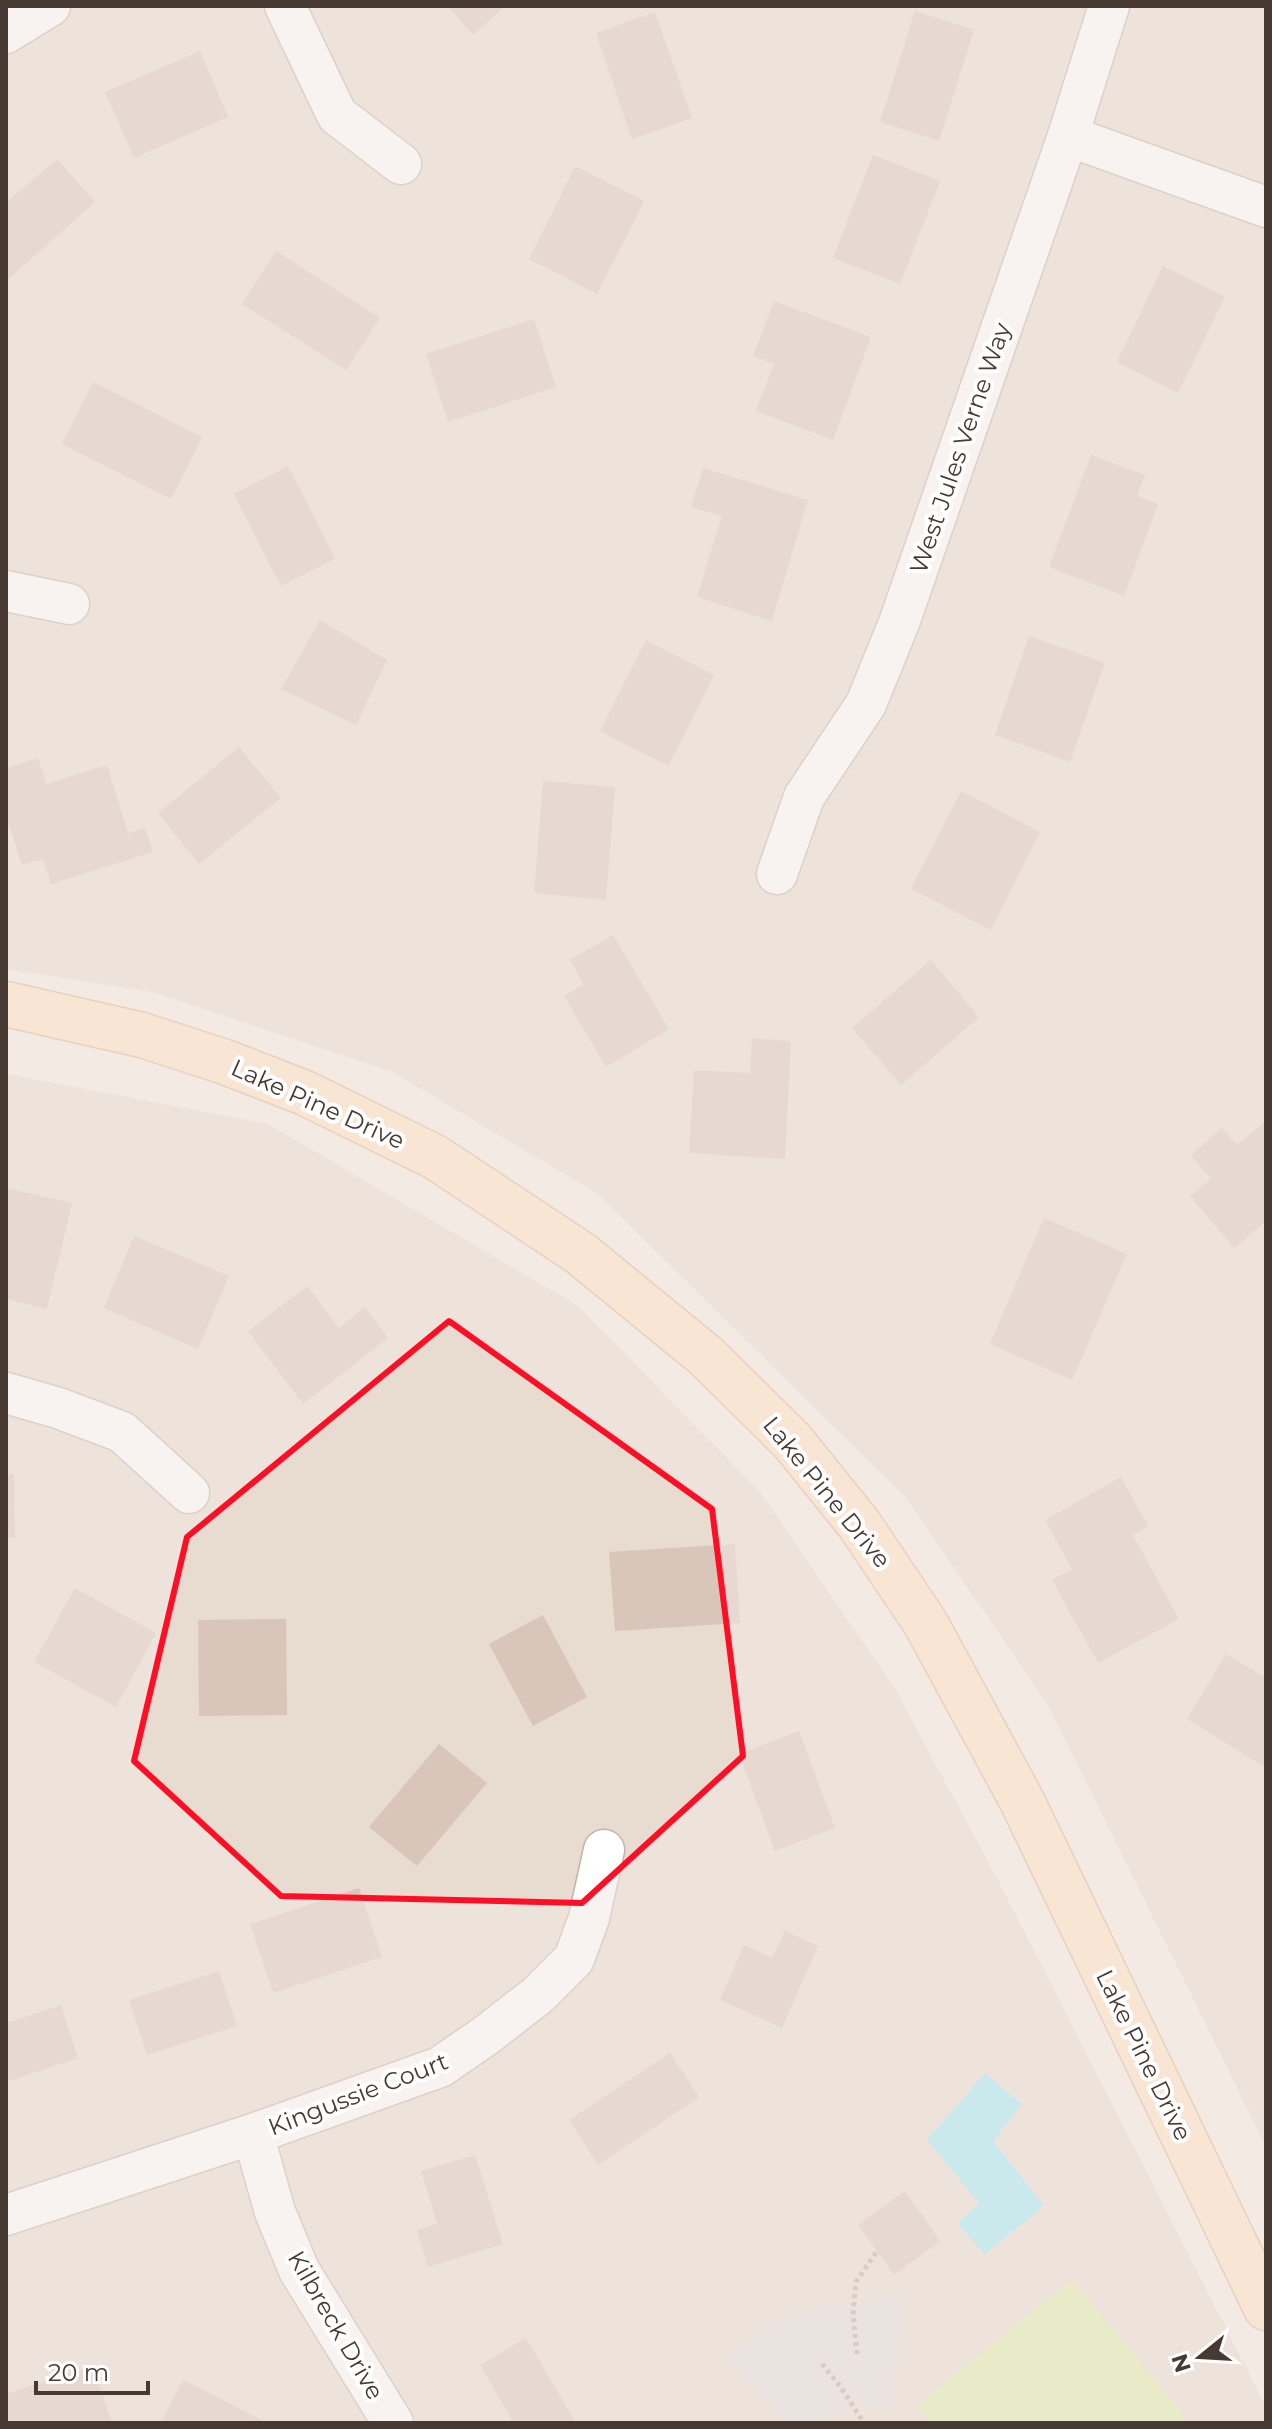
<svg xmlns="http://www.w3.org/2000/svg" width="1272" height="2429" font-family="Montserrat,sans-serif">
<rect width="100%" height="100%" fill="#f3eae3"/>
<g fill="#e8dbd0">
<polygon points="6,6 1266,6 1266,2146 1048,1705 907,1499 598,1194 393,1072 153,992 6,969"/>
<polygon points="6,1074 268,1124 578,1306 760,1492 895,1689 1002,1888 1266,2407 1266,2423 6,2423"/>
</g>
<polygon fill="#deeca7" points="1072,2280 1186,2418 1180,2423 930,2423 916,2406"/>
<polygon fill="#e0dcd9" points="903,2297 896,2402 832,2418 788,2423 722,2359 772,2323 822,2305"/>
<polygon fill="#98e8f7" points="985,2073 1022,2104 993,2141 1044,2206 985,2254 957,2224 979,2203 927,2140"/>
<g fill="#d9c5ba">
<polygon points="448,6 505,6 473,35"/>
<polygon points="915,11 974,30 939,141 880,122"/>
<polygon points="655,12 692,118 632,139 596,33"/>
<polygon points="200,51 228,117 134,158 105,92"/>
<polygon points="873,155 940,181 900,284 833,258"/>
<polygon points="57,159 95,202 6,281 6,203"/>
<polygon points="575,166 644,201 597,294 529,259"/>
<polygon points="276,251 380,318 346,370 242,304"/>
<polygon points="1163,266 1225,297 1178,393 1117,362"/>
<polygon points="774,301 871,337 833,440 756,411 774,364 753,356"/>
<polygon points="534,319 556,387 448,422 426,354"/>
<polygon points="93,382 202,437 171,499 62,444"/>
<polygon points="1091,455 1145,475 1137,496 1158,504 1124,596 1049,567"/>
<polygon points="288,466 335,559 281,586 234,494"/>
<polygon points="703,468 808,500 772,621 697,597 722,516 691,507"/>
<polygon points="320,620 387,660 356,725 281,689"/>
<polygon points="1029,636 1105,663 1070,762 995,735"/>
<polygon points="646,640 714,675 668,766 600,731"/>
<polygon points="239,747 281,798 199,864 158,813"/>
<polygon points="38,758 46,784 107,765 128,833 145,828 153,852 51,884 43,859 22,865 6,816 6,768"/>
<polygon points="543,781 615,787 606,900 534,893"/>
<polygon points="961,791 1040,832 991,930 911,889"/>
<polygon points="613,935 669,1029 606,1067 564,996 584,984 570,960"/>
<polygon points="931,960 979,1017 901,1085 852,1028"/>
<polygon points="752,1038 791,1041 785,1159 689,1153 694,1070 750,1073"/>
<polygon points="1266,1121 1266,1221 1234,1248 1190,1196 1211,1179 1191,1155 1222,1128 1237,1145"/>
<polygon points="6,1188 72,1203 47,1309 6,1299"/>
<polygon points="1044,1218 1127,1254 1072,1380 990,1344"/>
<polygon points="134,1236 229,1276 198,1349 104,1308"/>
<polygon points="307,1286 339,1328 365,1307 388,1338 303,1404 248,1331"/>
<polygon points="6,1474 14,1474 15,1538 6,1538"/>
<polygon points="1121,1477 1148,1526 1133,1535 1179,1619 1098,1663 1052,1580 1072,1569 1045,1520"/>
<polygon points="735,1544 740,1623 615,1631 609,1552"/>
<polygon points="75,1588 156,1633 116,1707 34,1662"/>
<polygon points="543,1615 587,1697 533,1726 489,1644"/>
<polygon points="286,1619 287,1715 199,1716 198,1620"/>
<polygon points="1226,1654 1266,1678 1266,1768 1187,1719"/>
<polygon points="799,1731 835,1828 775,1851 739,1754"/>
<polygon points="439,1744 487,1783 417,1866 369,1827"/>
<polygon points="359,1888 382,1957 273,1993 250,1924"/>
<polygon points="785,1931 818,1946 782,2028 720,2000 744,1945 772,1958"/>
<polygon points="219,1971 237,2026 147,2055 129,2000"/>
<polygon points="61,2005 78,2058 6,2082 6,2023"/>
<polygon points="670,2053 699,2097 598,2165 569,2120"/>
<polygon points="475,2155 503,2244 428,2267 417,2230 437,2224 421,2171"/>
<polygon points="905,2191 940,2241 894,2275 858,2225"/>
<polygon points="526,2338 576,2423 514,2423 480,2365"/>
<polygon points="93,2366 112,2423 8,2423 6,2394"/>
<polygon points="183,2380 268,2423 161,2423"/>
</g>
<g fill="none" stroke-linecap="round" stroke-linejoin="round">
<g stroke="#c3b3a8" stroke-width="43">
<g id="street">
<polyline points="285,6 337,115 401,164"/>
<polyline points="6,33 50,6"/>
<polyline points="1068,136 1266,207"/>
<polyline points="6,591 69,604"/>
<polyline points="777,874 804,797 866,704 899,623 1068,136 1109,6"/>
<polyline points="6,1393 58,1408 122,1432 189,1493"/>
<polyline points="253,2134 275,2212 299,2270 393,2423"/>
<polyline points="6,2215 253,2134 440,2067 485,2036 538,1995 574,1959 589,1918 604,1850"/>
</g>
</g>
<g stroke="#dbb58f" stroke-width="47">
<polyline id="secondary" points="6,1004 142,1035 225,1062 305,1093 435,1157 580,1253 706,1356 792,1441 859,1524 926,1624 1022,1801 1266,2308"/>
</g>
<g stroke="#c3a794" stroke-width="5" stroke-dasharray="4 4" stroke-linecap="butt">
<polyline points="857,2354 853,2314 856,2282 877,2251"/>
<polyline points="822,2364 840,2386 864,2423"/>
</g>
<use href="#street" stroke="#fff" stroke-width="40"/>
<use href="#secondary" stroke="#ffe1c1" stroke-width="44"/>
</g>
<path d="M0 0H1272V2429H0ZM449 1321 712 1509 743 1756 582 1903 281 1896 134 1761 187 1537Z" fill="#f3eae3" fill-opacity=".55" fill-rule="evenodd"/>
<path fill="none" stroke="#ff0e25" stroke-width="6" stroke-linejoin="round" d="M449 1321 712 1509 743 1756 582 1903 281 1896 134 1761 187 1537Z"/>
<g text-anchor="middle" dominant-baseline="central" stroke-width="8" stroke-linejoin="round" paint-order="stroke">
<g font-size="24" fill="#463a33" stroke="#fff">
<text transform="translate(960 448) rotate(-71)">West Jules Verne Way</text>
<text transform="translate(318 1104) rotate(24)">Lake Pine Drive</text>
<text transform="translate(827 1492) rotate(51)">Lake Pine Drive</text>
<text transform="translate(1144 2055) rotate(64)">Lake Pine Drive</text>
<text transform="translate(358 2094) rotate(-21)">Kingussie Court</text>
<text transform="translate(336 2325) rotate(60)">Kilbreck Drive</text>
</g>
</g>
<rect width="1272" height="2429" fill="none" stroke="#463a33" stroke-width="16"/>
<g transform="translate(1200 2357) rotate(252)" stroke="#ffffff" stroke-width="6" paint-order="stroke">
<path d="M0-6L14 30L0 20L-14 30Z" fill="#463a33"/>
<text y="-12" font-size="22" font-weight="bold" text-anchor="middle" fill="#463a33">N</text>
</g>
<path d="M36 2381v12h112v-12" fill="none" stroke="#463a33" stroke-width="4"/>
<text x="48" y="2381" font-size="24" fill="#463a33" stroke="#ffffff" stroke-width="6" paint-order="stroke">20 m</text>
</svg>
